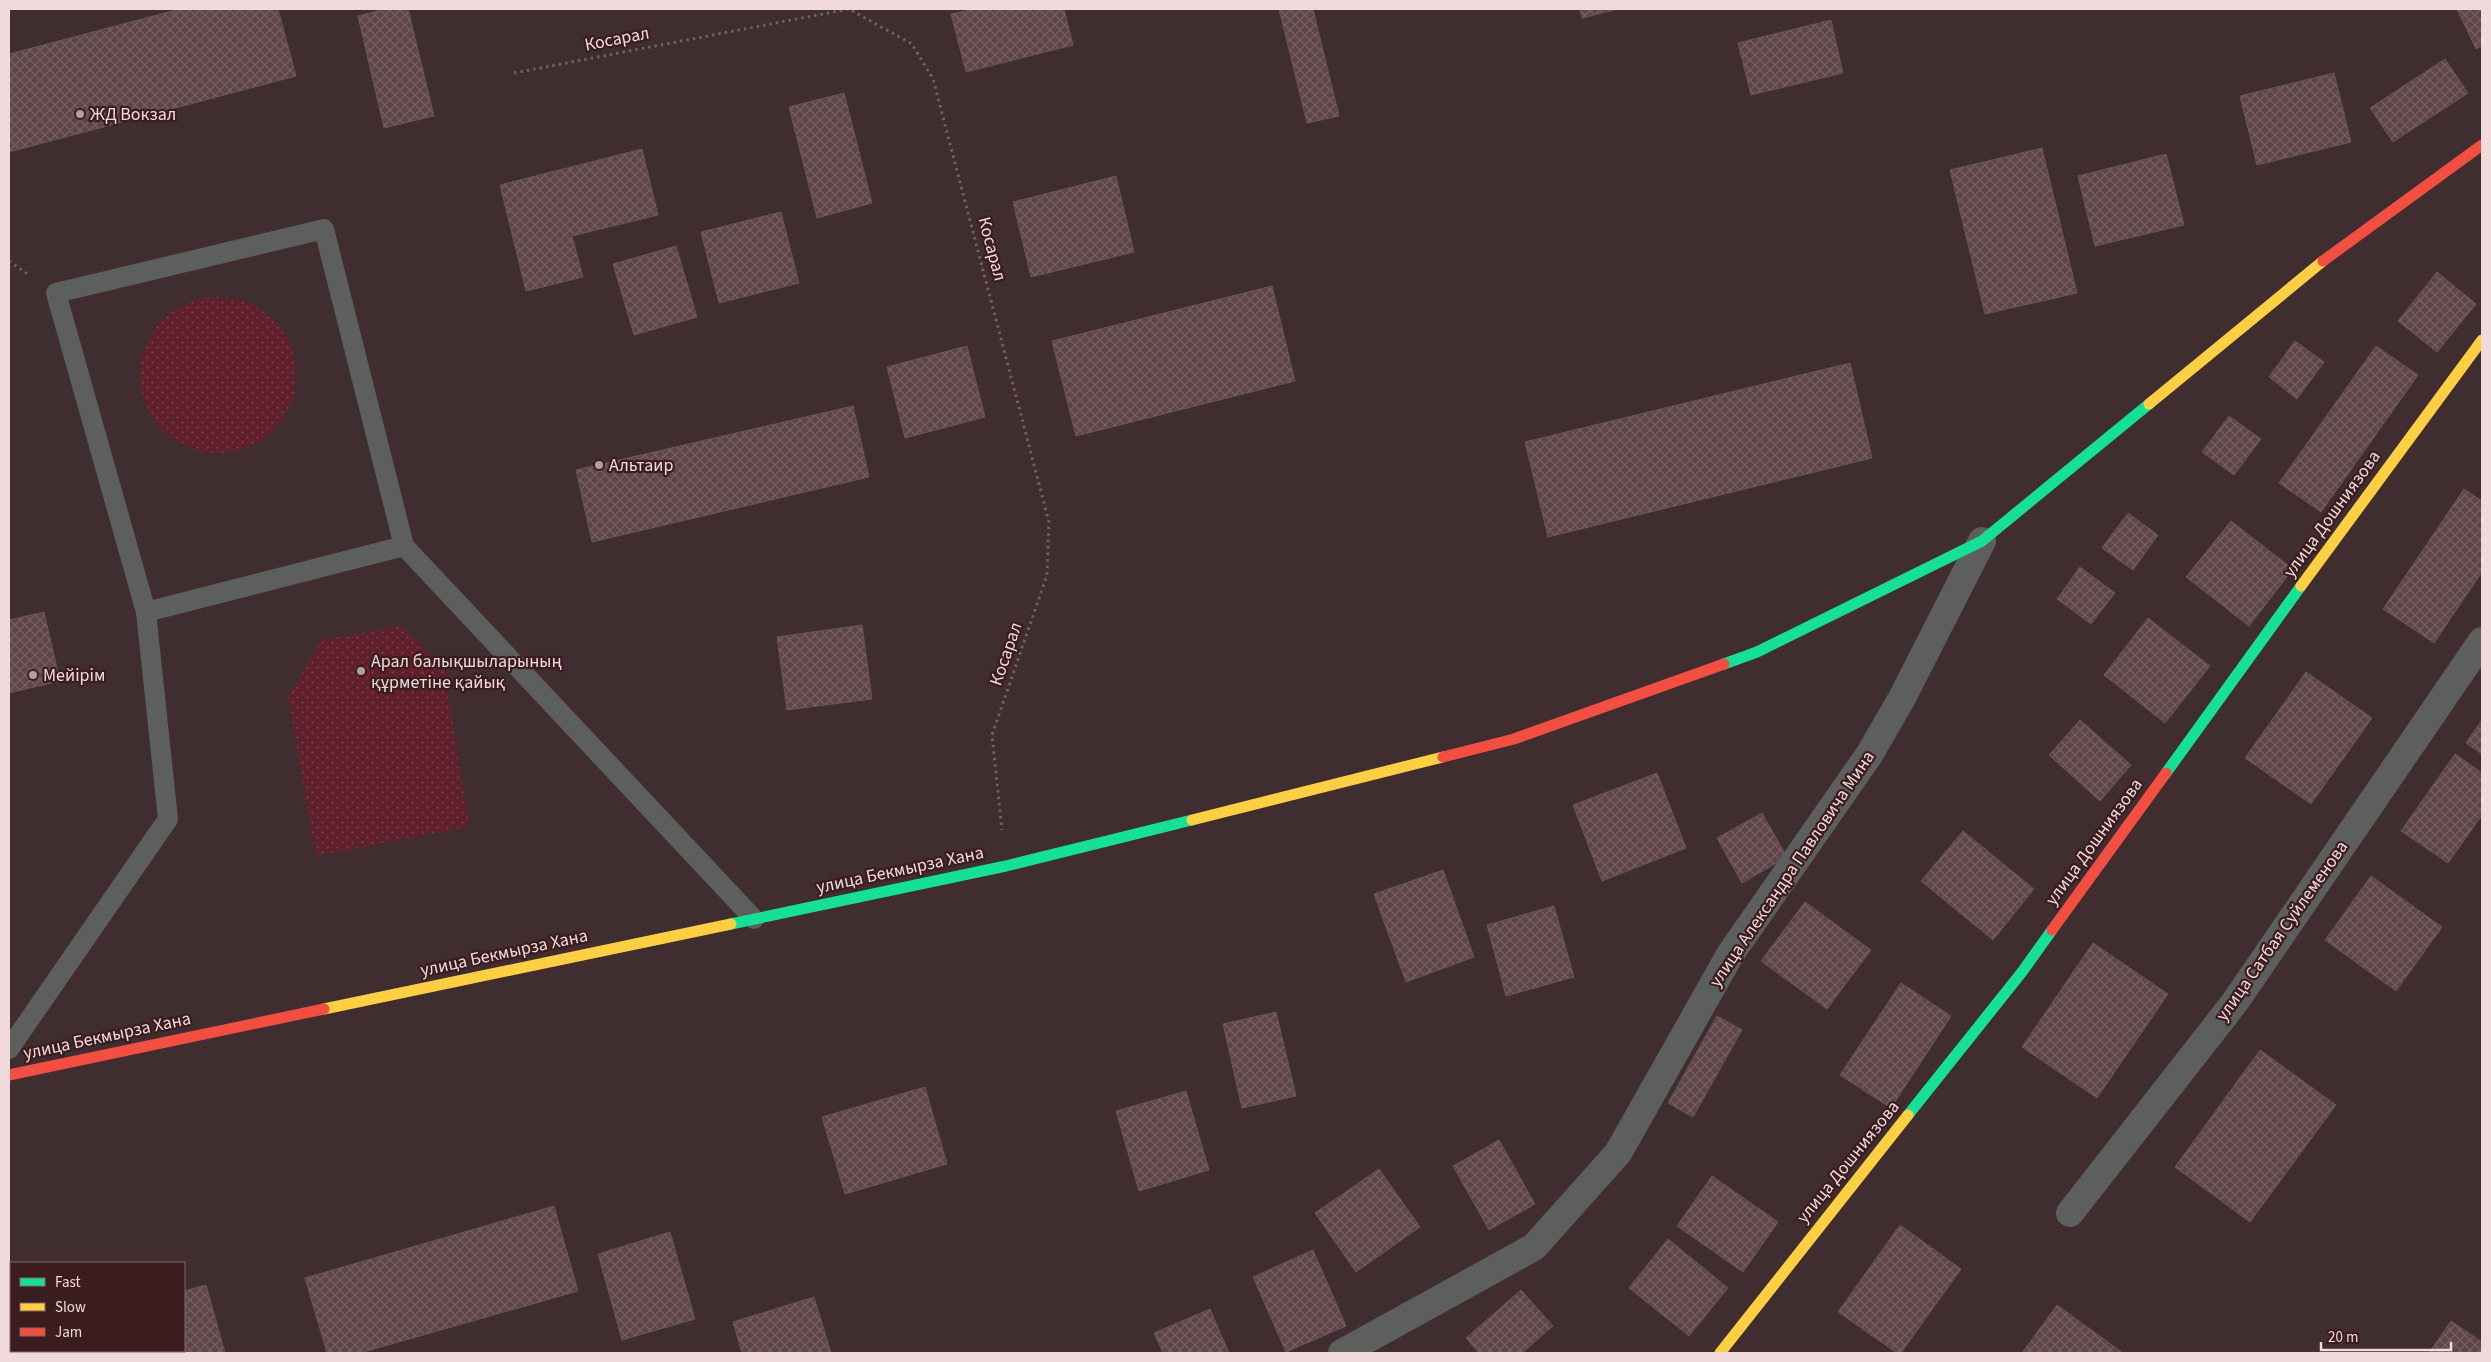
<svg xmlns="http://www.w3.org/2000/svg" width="2491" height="1362" font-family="'Source Sans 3',sans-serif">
<defs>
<pattern id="grass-dots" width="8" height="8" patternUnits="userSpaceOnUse" patternTransform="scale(1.25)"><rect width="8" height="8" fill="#60202b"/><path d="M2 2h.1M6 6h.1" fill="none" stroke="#774049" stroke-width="1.8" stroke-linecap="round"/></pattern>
<pattern id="building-cross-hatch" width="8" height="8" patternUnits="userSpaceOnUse" patternTransform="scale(1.25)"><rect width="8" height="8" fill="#5f4549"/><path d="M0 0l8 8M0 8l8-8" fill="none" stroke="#765f63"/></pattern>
</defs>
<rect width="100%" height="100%" fill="#3f2d2f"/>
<g fill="url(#grass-dots)">
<circle cx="218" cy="375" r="78"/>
<polygon points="401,626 444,668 469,826 316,856 288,697 322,640"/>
</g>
<g fill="url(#building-cross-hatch)" stroke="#655658">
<polygon points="180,9 278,9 296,76 9,152 9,54"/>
<polygon points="385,9 408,9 434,116 384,128 358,16"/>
<polygon points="975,9 1064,9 1073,45 966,72 951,14"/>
<polygon points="1279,9 1313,9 1339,116 1307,123"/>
<polygon points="1580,9 1618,9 1582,18"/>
<polygon points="2457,9 2482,9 2482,46 2476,49"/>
<polygon points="1831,20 1843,73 1751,95 1738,43"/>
<polygon points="2445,59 2468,93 2393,142 2370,108"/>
<polygon points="2334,73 2351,142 2257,165 2240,96"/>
<polygon points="844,93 872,203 817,218 789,107"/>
<polygon points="2042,148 2077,293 1985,314 1950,170"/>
<polygon points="642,149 658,215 572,236 583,277 526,291 500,185"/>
<polygon points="2166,154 2184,225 2095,246 2078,176"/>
<polygon points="1116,176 1134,252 1031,277 1013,202"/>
<polygon points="781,212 799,283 719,303 701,232"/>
<polygon points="676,246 697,317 634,335 613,264"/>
<polygon points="2437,272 2476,304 2437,352 2398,321"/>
<polygon points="1272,286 1295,381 1076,436 1052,341"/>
<polygon points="2295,341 2324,362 2297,399 2269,377"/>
<polygon points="967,346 985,417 905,438 887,367"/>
<polygon points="2376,346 2418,375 2321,512 2279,483"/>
<polygon points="1850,363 1872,458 1548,537 1525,442"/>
<polygon points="853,406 869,477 592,542 576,470"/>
<polygon points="2229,416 2261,439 2234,475 2202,452"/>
<polygon points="2464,489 2482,501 2482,572 2434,643 2383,609"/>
<polygon points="2128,513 2158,535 2133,570 2102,548"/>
<polygon points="2231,521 2293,569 2249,626 2186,577"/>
<polygon points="2080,567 2115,593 2091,624 2057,599"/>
<polygon points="44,612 60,681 9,693 9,620"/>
<polygon points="2148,618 2210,666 2165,723 2104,675"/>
<polygon points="862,625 872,699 787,710 777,637"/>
<polygon points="2306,672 2372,718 2311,804 2245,758"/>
<polygon points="2080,720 2131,765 2100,801 2049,755"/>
<polygon points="2482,720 2482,754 2466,743"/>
<polygon points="2455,754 2482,773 2482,815 2448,863 2401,831"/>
<polygon points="1657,773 1686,848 1602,881 1573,805"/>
<polygon points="1762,813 1787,857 1742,883 1717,838"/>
<polygon points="1963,831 2034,889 1993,940 1921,881"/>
<polygon points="1443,870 1474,957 1406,982 1374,894"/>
<polygon points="2371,876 2442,927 2396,991 2325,940"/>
<polygon points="1805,902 1871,950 1827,1009 1761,961"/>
<polygon points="1554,906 1574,977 1506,996 1487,925"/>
<polygon points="2093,943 2168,994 2097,1098 2022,1047"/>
<polygon points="1901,983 1951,1016 1891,1108 1840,1075"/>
<polygon points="1276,1012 1296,1096 1242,1108 1223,1024"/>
<polygon points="1717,1016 1742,1030 1693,1117 1668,1103"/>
<polygon points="2260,1050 2336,1105 2250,1222 2175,1167"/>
<polygon points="925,1087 947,1164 845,1194 822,1117"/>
<polygon points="1186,1091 1209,1170 1139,1191 1116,1111"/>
<polygon points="1499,1140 1535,1204 1489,1230 1453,1166"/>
<polygon points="1379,1169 1420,1227 1356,1272 1315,1213"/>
<polygon points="1712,1176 1778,1222 1743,1272 1677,1226"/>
<polygon points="554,1206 578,1291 360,1353 327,1353 305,1278"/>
<polygon points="1900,1225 1961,1269 1901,1353 1897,1353 1838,1312"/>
<polygon points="670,1232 695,1319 622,1340 598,1254"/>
<polygon points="1668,1239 1728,1288 1689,1336 1629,1288"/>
<polygon points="1313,1250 1346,1326 1286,1352 1253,1277"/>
<polygon points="206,1285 225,1353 9,1353 9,1339 11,1338 11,1351 184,1351 184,1291"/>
<polygon points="1521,1290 1553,1326 1522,1353 1479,1353 1466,1338"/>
<polygon points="814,1297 831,1353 742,1353 733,1322"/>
<polygon points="2057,1305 2123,1353 2022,1353"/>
<polygon points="1210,1309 1229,1353 1163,1353 1154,1333"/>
<polygon points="2451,1321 2482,1342 2482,1353 2429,1353"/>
</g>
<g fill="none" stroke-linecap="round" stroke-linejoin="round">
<g stroke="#686465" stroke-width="3" stroke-dasharray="2.5 4" stroke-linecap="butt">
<polyline points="514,73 849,9 912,44 933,79 1049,522 1047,575 992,735 1002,830"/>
<polyline points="9,261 29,275"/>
</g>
<g stroke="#5d5f5f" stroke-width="20">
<polyline points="146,612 404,546"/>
<polyline points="9,1049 168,819 146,612 56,293 324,229 404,546 754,919"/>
</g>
<g stroke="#5d5f5f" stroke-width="28">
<polyline points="2070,1213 2235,1002 2482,641"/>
<polyline points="1342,1353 1534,1247 1618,1153 1731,953 1869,755 1902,698 1982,541"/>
</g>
<g stroke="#16e098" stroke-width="11">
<polyline points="1724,664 1757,652 1982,541 2149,404"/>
<polyline points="2166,773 2301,586"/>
<polyline points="731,924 1006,866 1192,820"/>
<polyline points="1908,1115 2022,972 2052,930"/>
</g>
<g stroke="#ffcf43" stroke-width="11">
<polyline points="2149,404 2323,261"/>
<polyline points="2301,586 2482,340"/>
<polyline points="1192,820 1443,757"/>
<polyline points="324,1009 731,924"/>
<polyline points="1720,1353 1908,1115"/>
</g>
<g stroke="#f24e42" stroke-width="11">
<polyline points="2323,261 2482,145"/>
<polyline points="1443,757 1514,739 1724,664"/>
<polyline points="2052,930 2166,773"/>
<polyline points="9,1075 324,1009"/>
</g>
</g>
<g fill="#b29d9f" stroke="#3b1c1f" stroke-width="2">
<circle cx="80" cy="114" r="5"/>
<circle cx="599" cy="465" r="5"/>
<circle cx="361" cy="671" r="5"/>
<circle cx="33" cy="675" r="5"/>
</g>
<g text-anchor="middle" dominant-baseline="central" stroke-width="4.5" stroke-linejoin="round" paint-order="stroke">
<g font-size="18" fill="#f0dadb" stroke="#3b1c1f">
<text transform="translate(617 39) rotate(-11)">Косарал</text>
<text transform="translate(992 249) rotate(75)">Косарал</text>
<text transform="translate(2332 514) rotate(-54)">улица Дошниязова</text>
<text transform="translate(1006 654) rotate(-71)">Косарал</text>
<text transform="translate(2094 842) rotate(-54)">улица Дошниязова</text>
<text transform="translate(1792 869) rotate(-56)">улица Александра Павловича Мина</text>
<text transform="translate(900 870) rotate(-12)">улица Бекмырза Хана</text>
<text transform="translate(2282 931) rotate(-55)">улица Сатбая Суйлеменова</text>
<text transform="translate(504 953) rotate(-12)">улица Бекмырза Хана</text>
<text transform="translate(107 1036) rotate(-12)">улица Бекмырза Хана</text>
<text transform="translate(1848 1162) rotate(-51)">улица Дошниязова</text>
</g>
<g font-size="18" fill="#f0dadb" stroke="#3b1c1f" text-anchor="start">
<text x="90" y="114">ЖД Вокзал</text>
<text x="609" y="465">Альтаир</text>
<text x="371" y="661">Арал балықшыларының<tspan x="371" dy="21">құрметіне қайық</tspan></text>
<text x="43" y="675">Мейірім</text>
</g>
</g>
<rect width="2491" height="1362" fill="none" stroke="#f0dadb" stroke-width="20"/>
<rect x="10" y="1262" width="175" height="90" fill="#3b1c1f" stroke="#83686a"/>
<rect x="20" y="1278" width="25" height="8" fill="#16e098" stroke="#83686a"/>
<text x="55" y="1287" font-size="15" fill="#f0dadb">Fast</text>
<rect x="20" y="1303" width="25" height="8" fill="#ffcf43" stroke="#83686a"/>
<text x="55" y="1312" font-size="15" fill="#f0dadb">Slow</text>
<rect x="20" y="1328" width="25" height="8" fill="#f24e42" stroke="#83686a"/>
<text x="55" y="1337" font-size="15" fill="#f0dadb">Jam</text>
<path d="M2321 1342v8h130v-8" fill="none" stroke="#f0dadb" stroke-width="2.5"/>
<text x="2328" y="1342" font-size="15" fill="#f0dadb" stroke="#3b1c1f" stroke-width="4" paint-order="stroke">20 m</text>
</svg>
